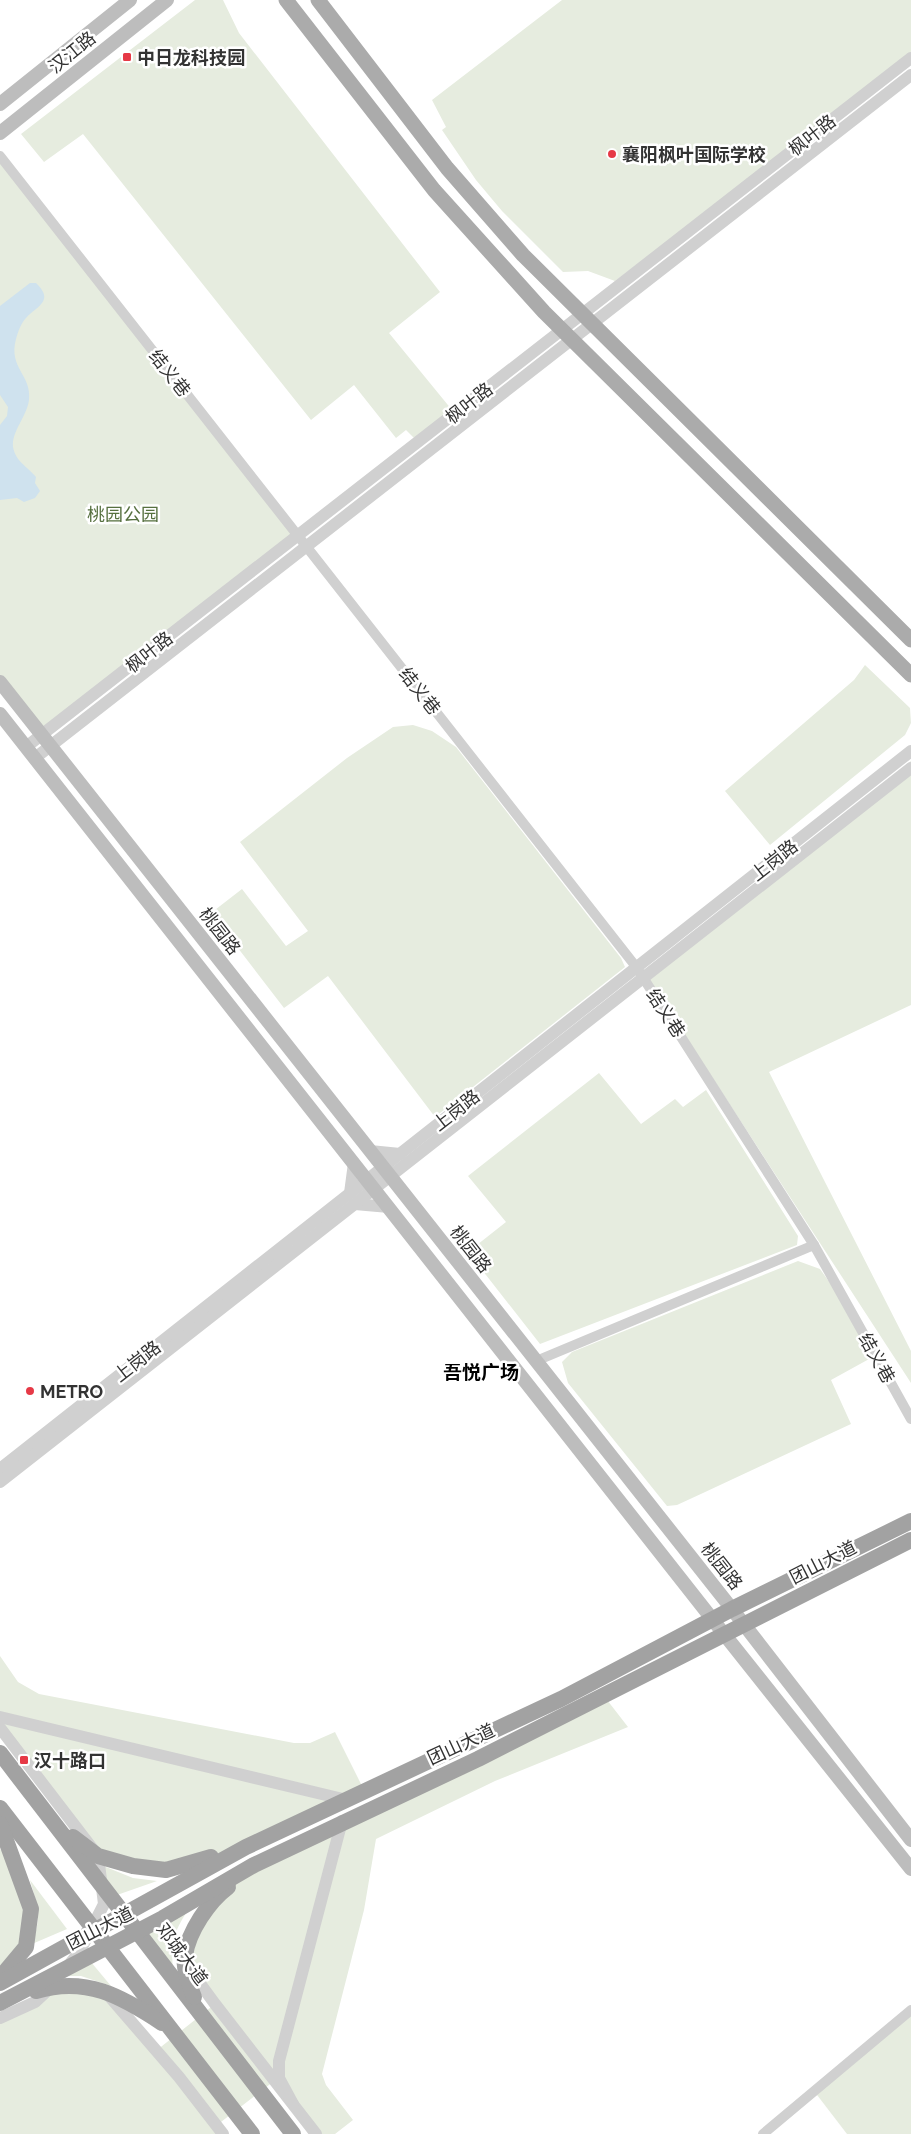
<svg xmlns="http://www.w3.org/2000/svg" width="911" height="2134" font-family="Raleway,'Noto Sans SC',sans-serif">
<rect width="100%" height="100%" fill="#fff"/>
<g fill="#e6ecdf">
<polygon points="195,0 223,0 239,33 440,292 389,333 452,410 414,438 406,430 396,438 354,385 311,420 83,134 44,162 21,134"/>
<polygon points="562,0 911,0 911,58 615,281 588,271 563,272 502,211 476,180 442,130 446,127 432,100"/>
<polygon points="0,156 298,536 42,735 0,682"/>
<polygon points="865,665 910,708 911,723 905,735 770,845 725,791 854,680"/>
<polygon points="413,725 432,731 456,747 621,958 625,967 435,1117 328,976 284,1008 211,913 242,889 286,946 308,931 240,842 347,758 393,727"/>
<polygon points="911,761 911,1005 769,1072 911,1351 911,1383 643,971"/>
<polygon points="599,1073 641,1124 675,1099 683,1107 706,1090 798,1236 797,1245 540,1344 468,1252 506,1222 468,1176"/>
<polygon points="798,1261 820,1269 880,1353 831,1380 851,1424 703,1493 677,1505 667,1506 568,1383 562,1362 572,1352"/>
<polygon points="0,1656 18,1682 39,1694 294,1743 310,1743 335,1732 365,1792 246,1847 166,1870 98,1856 0,1728"/>
<polygon points="604,1696 628,1727 495,1781 376,1839 364,1910 322,2074 326,2085 353,2120 335,2134 316,2134 278,2078 217,2125 223,2134 0,2134 0,2018 53,1986 105,1992 157,2050 215,2004 185,1956 198,1921 254,1865"/>
<polygon points="0,1849 17,1867 31,1909 26,1947 0,1966"/>
<polygon points="91,1861 133,1878 157,1881 117,1895"/>
<path d="M30 1880 67 1929 32 1944C42 1916 38 1908 30 1880Z"/>
<path d="M188 1910C173 1933 171 1942 173 1970L147 1932Z"/>
<polygon points="91,1962 111,1986 81,1976 59,1976"/>
<polygon points="911,2010 911,2134 847,2134 814,2091"/>
</g>
<path fill="#cfe2ee" d="M30 283H36C55 301 37 306 26 318 21 323 18 332 16 339 8 368 32 375 29 400 27 416 11 432 13 447 16 462 27 466 36 477L35 483 40 491 35 498 24 502 17 498 0 500V425L7 416 8 407 0 395V306Z"/>
<g fill="none" stroke-linecap="round" stroke-linejoin="round">
<g stroke="#d0d0d0" stroke-width="10">
<polyline points="0,156 637,968 814,1245"/>
<polyline points="536,1361 814,1245 911,1419"/>
<polyline points="763,2134 911,2010"/>
</g>
<g stroke="#d0d0d0" stroke-width="12">
<polyline points="26,747 911,58"/>
<polyline points="35,758 911,75"/>
<polyline points="370,1151 400,1154"/>
<polyline points="350,1193 354,1163"/>
<polyline points="355,1204 389,1207"/>
<polyline points="0,1469 911,751"/>
<polyline points="0,1482 911,768"/>
<polyline points="0,1717 347,1800"/>
<polyline points="0,1728 98,1856 104,1904 80,1951 69,1965"/>
<polyline points="188,1962 196,1978 215,2004 316,2134"/>
<polyline points="110,1997 179,2077 223,2134"/>
<polyline points="0,2018 35,2002 50,1988"/>
<polyline points="293,2104 279,2078 279,2061 342,1821"/>
</g>
<g stroke="#bdbdbd" stroke-width="14">
<polyline points="0,104 130,0"/>
<polyline points="0,133 167,0"/>
<polyline points="0,682 732,1609 911,1840"/>
<polyline points="0,714 724,1634 911,1869"/>
</g>
<g stroke="#ababab" stroke-width="15">
<polyline points="286,0 434,190 544,312 911,675"/>
<polyline points="318,0 447,168 523,255 911,640"/>
</g>
<g stroke="#a2a2a2" stroke-width="16">
<polyline points="0,1753 293,2134"/>
<polyline points="0,1808 252,2134"/>
<polyline points="0,1824 31,1909 26,1947 0,1978"/>
<polyline points="73,1837 98,1856 133,1866 166,1870 211,1857"/>
<polyline points="0,1983 246,1847 561,1699 732,1609 911,1521"/>
<path d="M36 1991C86 1976 121 1996 162 2023"/>
<path d="M194 1997C189 1985 183 1969 185 1956 188 1932 209 1901 228 1887"/>
<polyline points="0,2003 163,1918 254,1865 478,1759 911,1540"/>
</g>
</g>
<g fill="#e63946" stroke="#fff" stroke-width="2">
<rect x="122" y="52" width="10" height="10" rx="2.5"/>
<circle cx="612" cy="154" r="5"/>
<circle cx="30" cy="1391" r="5"/>
<rect x="19" y="1755" width="10" height="10" rx="2.5"/>
</g>
<g text-anchor="middle" dominant-baseline="central" stroke-width="5" stroke-linejoin="round" paint-order="stroke">
<g font-size="18" fill="#333" stroke="#fff">
<text transform="translate(72 52) rotate(-39)">汉江路</text>
<text transform="translate(812 135) rotate(-38)">枫叶路</text>
<text transform="translate(170 373) rotate(52)">结义巷</text>
<text transform="translate(469 403) rotate(-38)">枫叶路</text>
<text transform="translate(149 652) rotate(-38)">枫叶路</text>
<text transform="translate(420 691) rotate(52)">结义巷</text>
<text transform="translate(774 860) rotate(-38)">上岗路</text>
<text transform="translate(220 931) rotate(52)">桃园路</text>
<text transform="translate(666 1013) rotate(57)">结义巷</text>
<text transform="translate(456 1110) rotate(-38)">上岗路</text>
<text transform="translate(471 1249) rotate(52)">桃园路</text>
<text transform="translate(877 1358) rotate(61)">结义巷</text>
<text transform="translate(137 1361) rotate(-38)">上岗路</text>
<text transform="translate(823 1562) rotate(-27)">团山大道</text>
<text transform="translate(722 1566) rotate(52)">桃园路</text>
<text transform="translate(461 1744) rotate(-25)">团山大道</text>
<text transform="translate(100 1928) rotate(-27)">团山大道</text>
<text transform="translate(182 1954) rotate(53)">邓城大道</text>
</g>
<g font-size="18" font-weight="bold" fill="#333" stroke="#fff" text-anchor="start">
<text x="137" y="57">中日龙科技园</text>
<text x="622" y="154">襄阳枫叶国际学校</text>
<text x="40" y="1391">METRO</text>
<text x="34" y="1760">汉十路口</text>
</g>
<g font-size="18" fill="#56703f" stroke="#fff">
<text x="123" y="514">桃园公园</text>
</g>
<g font-size="19" font-weight="bold" fill="#000" stroke="#fff">
<text x="481" y="1372">吾悦广场</text>
</g>
</g>
</svg>
